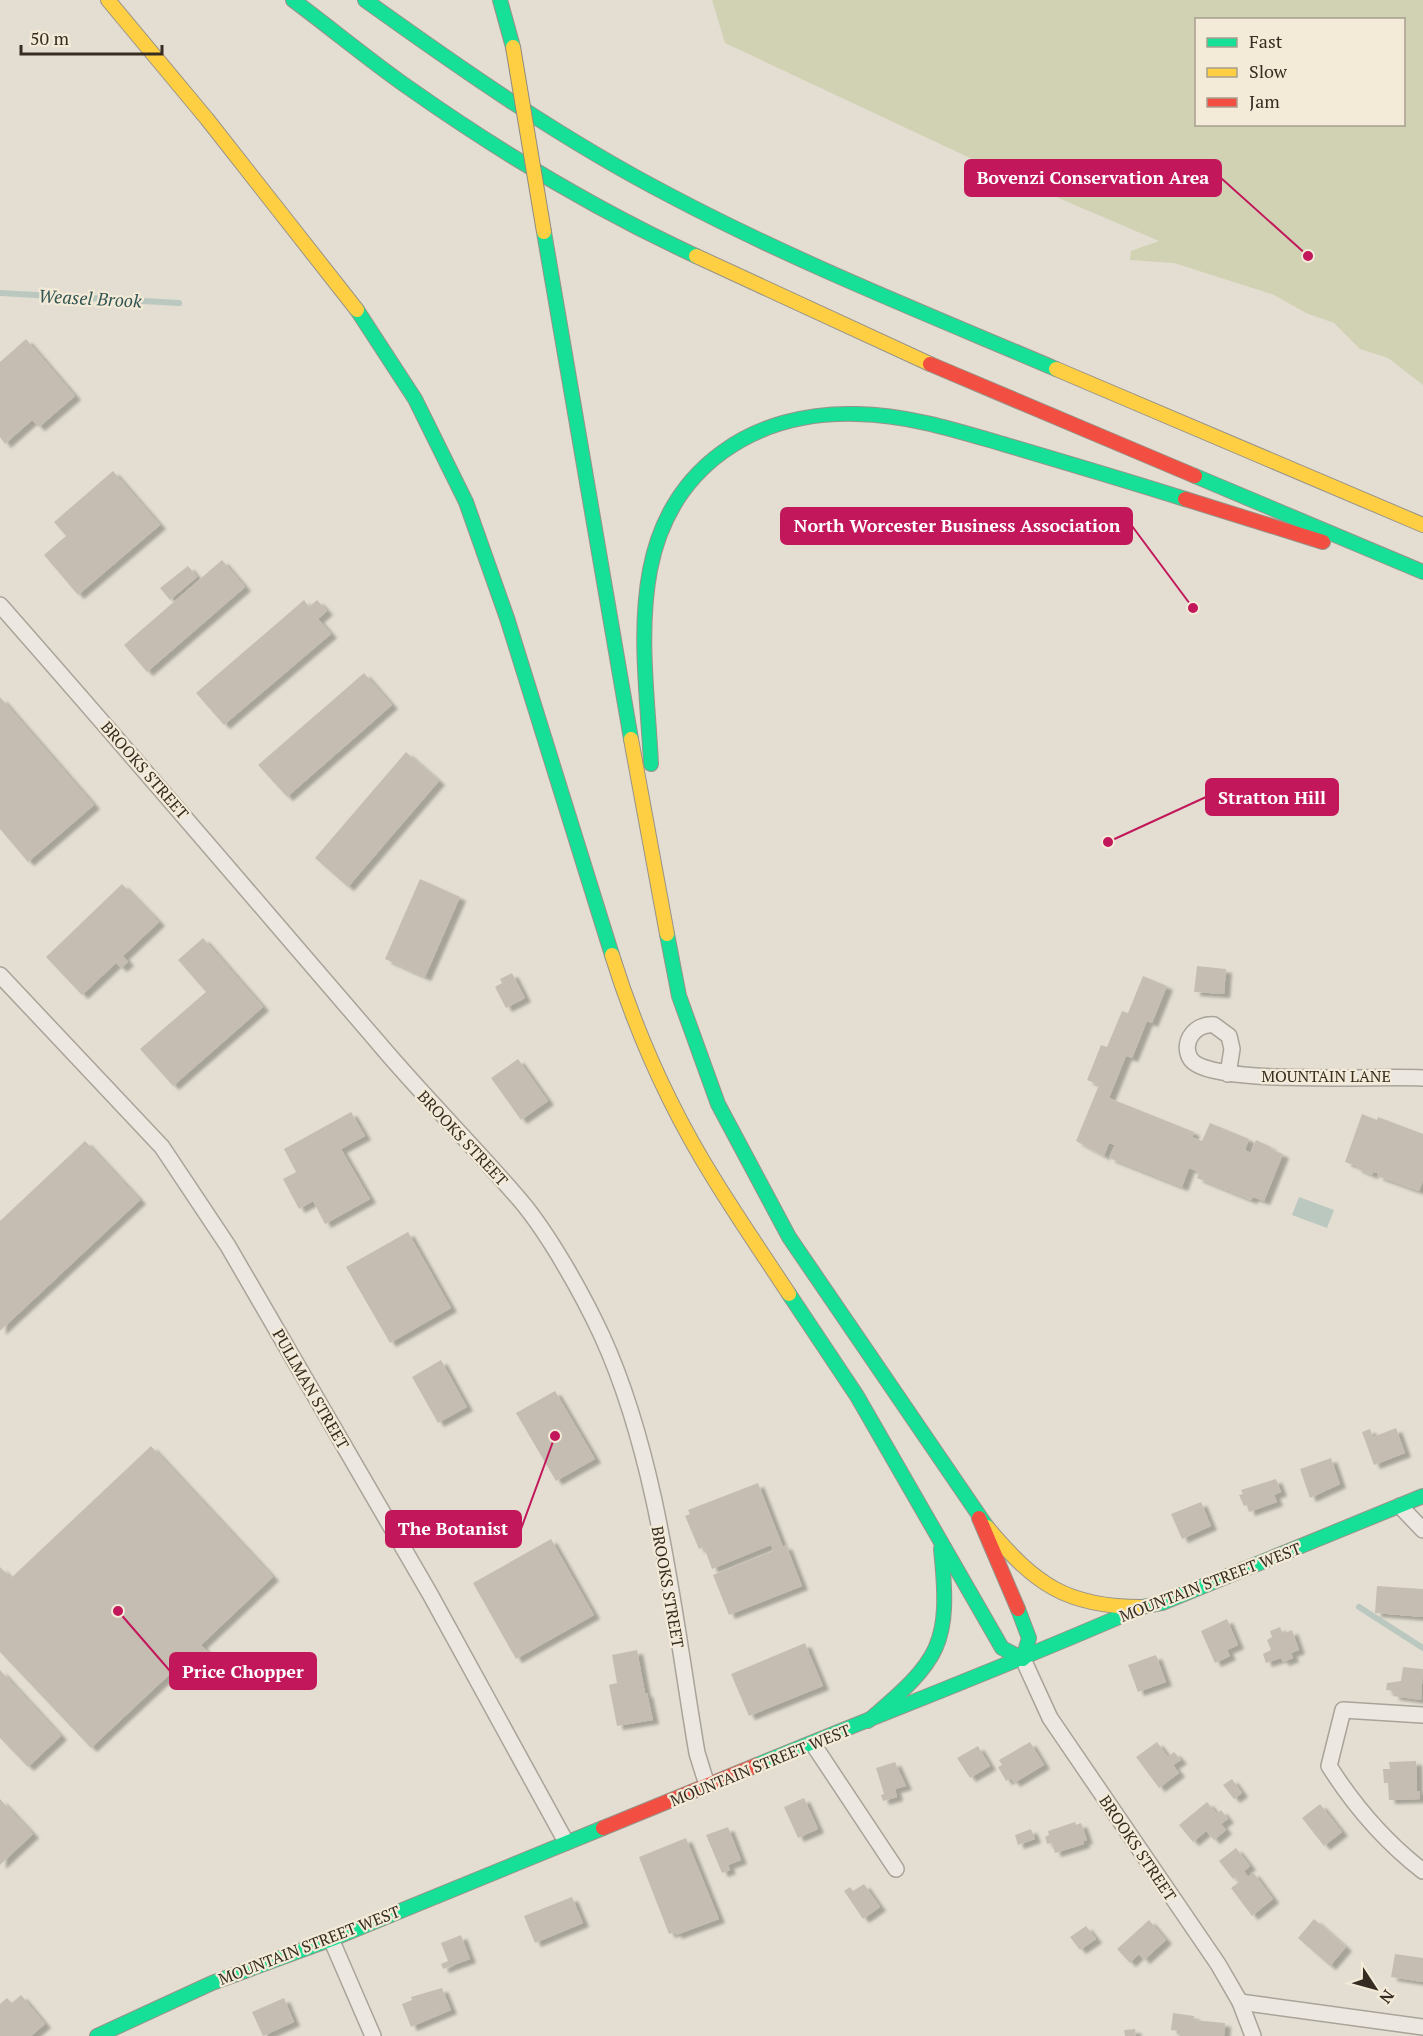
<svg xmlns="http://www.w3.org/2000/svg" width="1423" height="2036" font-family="'PT Serif',serif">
<defs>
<filter id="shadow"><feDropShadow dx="6" dy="4" stdDeviation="1.5" flood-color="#0004"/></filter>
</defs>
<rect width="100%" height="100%" fill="#e3ded1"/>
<path fill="#d1d2b4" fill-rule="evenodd" d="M712 0H1423V385L1388 358 1360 349 1334 323 1306 313 1274 295 1174 263 1130 260 1131 251 1159 241 1021 182 725 43ZM1196 20H1404V124H1196Z"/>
<polygon fill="#bac8c0" points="1299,1197 1334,1210 1327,1228 1292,1215"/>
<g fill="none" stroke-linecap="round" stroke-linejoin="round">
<g stroke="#bac8c0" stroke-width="6">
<polyline points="0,293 179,303"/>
<polyline points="1359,1607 1423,1648"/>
</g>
</g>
<g fill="#c6bdb2" filter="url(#shadow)">
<polygon points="26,339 75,396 39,427 32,420 5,444 0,437 0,362"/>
<polygon points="113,471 160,525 78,595 44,555 66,536 54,522"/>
<polygon points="222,560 245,587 147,672 124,645"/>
<polygon points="188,566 197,577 170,600 160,588"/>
<polygon points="304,600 309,607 317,600 327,611 318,619 331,634 224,725 196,693"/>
<polygon points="364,673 392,705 287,797 258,765"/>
<polygon points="0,697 94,805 28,862 0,829"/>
<polygon points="406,752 439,781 348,887 315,858"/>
<polygon points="420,879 460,897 425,977 385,959"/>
<polygon points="122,884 159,922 123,956 128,962 121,968 116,963 82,995 46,957"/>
<polygon points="203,938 263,1007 173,1086 140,1049 206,992 178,960"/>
<polygon points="1197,966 1226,969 1224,994 1194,992"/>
<polygon points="512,973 525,998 506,1008 495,987 502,983 500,979"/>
<polygon points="1143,976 1167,986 1152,1023 1147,1021 1132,1058 1126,1056 1109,1098 1194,1132 1192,1137 1202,1141 1210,1123 1249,1139 1245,1150 1251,1153 1256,1140 1271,1147 1270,1149 1283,1154 1264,1201 1253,1197 1251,1200 1197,1178 1199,1172 1189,1168 1182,1187 1109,1158 1115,1145 1109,1143 1104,1156 1076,1141 1099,1085 1087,1080 1101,1045 1107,1047 1122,1011 1128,1013"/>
<polygon points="518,1059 548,1101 521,1120 491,1078"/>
<polygon points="351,1112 365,1136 341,1149 370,1199 325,1224 313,1201 299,1209 283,1179 296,1172 284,1149"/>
<polygon points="1362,1114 1377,1120 1378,1117 1423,1134 1423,1181 1419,1191 1377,1176 1378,1173 1373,1172 1372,1175 1356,1168 1356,1166 1345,1162"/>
<polygon points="85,1141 140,1200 0,1331 0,1221"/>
<polygon points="408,1232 451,1308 390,1343 346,1267"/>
<polygon points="441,1360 467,1407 438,1423 412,1377"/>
<polygon points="555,1391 595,1459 556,1481 516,1413"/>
<polygon points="1396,1428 1405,1453 1374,1465 1362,1432 1370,1429 1373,1437"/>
<polygon points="151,1446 273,1577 201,1645 210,1654 181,1682 172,1672 91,1748 0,1652 0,1567 11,1578"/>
<polygon points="1331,1458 1340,1484 1310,1498 1300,1469"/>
<polygon points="1276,1479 1281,1492 1274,1495 1277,1502 1249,1512 1247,1505 1244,1506 1239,1495 1243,1494 1241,1490"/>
<polygon points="758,1483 783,1547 786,1545 802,1586 729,1615 713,1575 773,1551 771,1545 712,1569 704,1547 699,1549 685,1516 690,1514 688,1510"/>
<polygon points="1201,1502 1211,1526 1182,1539 1171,1514"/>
<polygon points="551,1539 594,1615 516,1659 473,1583"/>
<polygon points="1377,1586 1423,1589 1423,1617 1375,1613"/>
<polygon points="1227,1619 1238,1645 1227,1650 1230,1656 1215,1663 1201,1631"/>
<polygon points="1280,1627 1283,1634 1292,1630 1299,1650 1291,1653 1293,1658 1283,1662 1281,1658 1266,1663 1263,1654 1271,1650 1267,1640 1272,1637 1270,1631"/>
<polygon points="805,1643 823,1686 749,1716 731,1674"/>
<polygon points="637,1650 645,1693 647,1693 653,1720 617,1726 609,1685 617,1683 612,1655"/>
<polygon points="1156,1655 1166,1682 1138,1692 1128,1665"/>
<polygon points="1403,1667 1423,1669 1421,1700 1393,1696 1394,1691 1386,1690 1387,1683 1401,1681"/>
<polygon points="0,1670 61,1736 28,1767 0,1738"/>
<polygon points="1030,1742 1044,1765 1014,1783 1011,1778 1006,1781 998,1767 1002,1765 999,1760"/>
<polygon points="1157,1742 1168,1757 1174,1752 1181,1760 1173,1765 1179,1773 1159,1788 1136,1757"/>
<polygon points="978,1746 990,1766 970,1778 957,1758"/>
<polygon points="1416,1761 1417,1791 1420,1791 1420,1799 1389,1800 1388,1783 1384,1783 1383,1769 1390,1769 1389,1762"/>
<polygon points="895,1762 906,1786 895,1789 897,1797 883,1801 881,1795 884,1794 876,1768"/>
<polygon points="1232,1779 1242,1793 1234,1799 1223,1785"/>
<polygon points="804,1798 818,1829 798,1838 784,1807"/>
<polygon points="0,1799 33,1834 0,1865"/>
<polygon points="1207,1802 1217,1814 1221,1810 1228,1819 1221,1824 1226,1830 1214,1840 1206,1831 1193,1842 1179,1825"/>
<polygon points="1320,1804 1342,1832 1324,1846 1302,1818"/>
<polygon points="1075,1822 1076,1825 1081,1823 1087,1840 1083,1841 1084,1844 1055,1853 1052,1843 1047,1844 1045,1837 1049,1835 1048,1831"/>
<polygon points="728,1827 741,1860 728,1865 730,1870 722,1873 706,1835"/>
<polygon points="1031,1829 1035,1839 1018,1845 1015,1835"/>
<polygon points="686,1838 719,1919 676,1935 675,1932 669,1934 639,1857"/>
<polygon points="1236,1848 1250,1866 1244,1871 1248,1877 1253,1872 1273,1899 1252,1916 1231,1888 1239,1882 1235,1877 1233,1879 1219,1861"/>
<polygon points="864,1884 880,1907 863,1919 844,1891 850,1887 853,1891"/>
<polygon points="572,1897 583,1923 535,1943 524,1916"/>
<polygon points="1314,1919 1346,1947 1330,1966 1298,1938"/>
<polygon points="1149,1920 1166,1940 1144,1960 1139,1954 1130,1963 1117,1949"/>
<polygon points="1086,1926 1096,1939 1080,1950 1070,1937"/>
<polygon points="461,1935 470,1959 443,1969 441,1964 448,1961 441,1943"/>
<polygon points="1395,1954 1423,1958 1423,1982 1391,1977"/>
<polygon points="442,1988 451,2010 411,2027 402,2004 412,2000 411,1997"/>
<polygon points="21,1995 45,2024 31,2036 0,2036 0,2004 7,1998 12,2003"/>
<polygon points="284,1998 294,2022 263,2036 252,2012"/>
<polygon points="1173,2013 1194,2016 1194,2020 1225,2023 1224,2036 1179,2036 1180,2031 1171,2030"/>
<polygon points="1135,2029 1136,2036 1125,2036 1124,2030"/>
</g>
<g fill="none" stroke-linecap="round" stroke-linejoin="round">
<g stroke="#a9a399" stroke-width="18">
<g id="street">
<path d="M0 605C127 749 251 895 376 1040 422 1095 473 1145 520 1200 549 1234 583 1295 602 1336 659 1461 674 1618 697 1753L707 1785"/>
<polyline points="0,975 162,1147 228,1246 430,1594 566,1842"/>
<path d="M1228 1074 1232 1049 1229 1036 1214 1025C1196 1023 1181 1041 1190 1058 1205 1087 1385 1075 1423 1078"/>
<polyline points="1400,1506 1423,1530"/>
<polyline points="1023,1659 1050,1718 1218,1964 1240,2002 1253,2036"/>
<path d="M1423 1715 1343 1710 1329 1766C1355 1807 1384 1841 1423 1871"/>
<polyline points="813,1744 896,1869"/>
<polyline points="331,1939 373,2036"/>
<polyline points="1240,2002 1423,2027"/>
</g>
</g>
<g stroke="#989389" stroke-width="16">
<g id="fast">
<path d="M293 0C332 29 369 60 409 88 497 150 599 211 696 256"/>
<path d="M365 0C464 71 563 140 671 196 796 262 927 314 1056 369"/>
<polyline points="500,0 513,47"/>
<polyline points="544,232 631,739"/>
<polyline points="357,310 415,399 466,502 507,618 612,955"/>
<polyline points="1195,476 1423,572"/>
<path d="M651 764C648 700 638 634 650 570 670 466 755 411 857 414 908 415 955 430 1003 444 1064 462 1125 480 1185 499"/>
<polyline points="667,934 679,996 718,1104 789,1237 987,1527"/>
<polyline points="789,1294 857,1396 1002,1648 1023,1659 1029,1638 1018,1609"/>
<path d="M868 1721C941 1659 951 1645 941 1549"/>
<path d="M757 1765C885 1712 1015 1663 1142 1607L1162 1603 1423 1496"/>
<polyline points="97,2036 212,1983 332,1939 603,1828"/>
</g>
</g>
<g stroke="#989389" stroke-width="16">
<g id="slow">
<polyline points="108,0 207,119 357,310"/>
<polyline points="696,256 930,364"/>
<polyline points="1056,369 1423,525"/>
<polyline points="631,739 667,934"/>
<path d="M612 955C636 1032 671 1110 714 1179 738 1218 764 1256 789 1294"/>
<path d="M987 1527C1035 1584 1066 1607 1142 1607"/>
</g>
</g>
<g stroke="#989389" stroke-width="16">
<g id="jam">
<polyline points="930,364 1195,476"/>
<polyline points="1185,499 1323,542"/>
<polyline points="979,1518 1018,1609"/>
<polyline points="603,1828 757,1765"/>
</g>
</g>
<use href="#street" stroke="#ece8e1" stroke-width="15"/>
<use href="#fast" stroke="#16e098" stroke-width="14"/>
<use href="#slow" stroke="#ffcf43" stroke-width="14"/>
<use href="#jam" stroke="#f24e42" stroke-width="14"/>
<g stroke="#8e8980" stroke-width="16" stroke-linecap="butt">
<polyline id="slow-bridge" points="513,47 544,232"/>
</g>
<use href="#slow-bridge" stroke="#ffcf43" stroke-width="14"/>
</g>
<g text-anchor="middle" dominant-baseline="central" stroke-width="4.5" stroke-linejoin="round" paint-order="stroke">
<g font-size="16" fill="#372c21" stroke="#f3ebd8">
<text transform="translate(145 770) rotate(49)">BROOKS STREET</text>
<text x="1326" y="1076">MOUNTAIN LANE</text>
<text transform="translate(463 1138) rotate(47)">BROOKS STREET</text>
<text transform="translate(311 1389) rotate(60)">PULLMAN STREET</text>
<text transform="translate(1210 1582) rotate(-21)">MOUNTAIN STREET WEST</text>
<text transform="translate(668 1587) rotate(80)">BROOKS STREET</text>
<text transform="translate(760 1765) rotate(-22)">MOUNTAIN STREET WEST</text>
<text transform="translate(1138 1848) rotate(56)">BROOKS STREET</text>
<text transform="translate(309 1945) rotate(-21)">MOUNTAIN STREET WEST</text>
</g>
<g font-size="18" font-style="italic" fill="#325553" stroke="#f3ebd8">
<text transform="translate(90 298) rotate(3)">Weasel Brook</text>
</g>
</g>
<path fill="none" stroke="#c2185b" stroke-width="2" d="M1308 256L1221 178M1193 608L1132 526M1108 842L1206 797M555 1436L521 1529M118 1611L170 1671"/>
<g fill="#c2185b" stroke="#f3ebd8" stroke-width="2">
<circle cx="1308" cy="256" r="6"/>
<circle cx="1193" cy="608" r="6"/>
<circle cx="1108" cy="842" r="6"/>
<circle cx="555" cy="1436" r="6"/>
<circle cx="118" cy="1611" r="6"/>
</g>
<g fill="#c2185b" stroke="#c2185b" stroke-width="2">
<rect x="965" y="160" width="256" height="36" rx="6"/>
<rect x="781" y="508" width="351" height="36" rx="6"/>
<rect x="1206" y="779" width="132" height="36" rx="6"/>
<rect x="386" y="1511" width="135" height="36" rx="6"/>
<rect x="170" y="1653" width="146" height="36" rx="6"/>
</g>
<g font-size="18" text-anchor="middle" font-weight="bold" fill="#fff">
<text x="1093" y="184">Bovenzi Conservation Area</text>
<text x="957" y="532">North Worcester Business Association</text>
<text x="1272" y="804">Stratton Hill</text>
<text x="453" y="1535">The Botanist</text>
<text x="243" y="1678">Price Chopper</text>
</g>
<rect x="1195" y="18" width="210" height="108" fill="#f3ebd8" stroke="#a89f8f" stroke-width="1.5"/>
<rect x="1207" y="38" width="30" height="9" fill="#16e098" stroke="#a89f8f" stroke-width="1.5"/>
<text x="1249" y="48" font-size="18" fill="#372c21">Fast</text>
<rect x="1207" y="68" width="30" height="9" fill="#ffcf43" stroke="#a89f8f" stroke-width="1.5"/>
<text x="1249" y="78" font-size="18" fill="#372c21">Slow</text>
<rect x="1207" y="98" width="30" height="9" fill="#f24e42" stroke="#a89f8f" stroke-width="1.5"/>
<text x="1249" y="108" font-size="18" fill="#372c21">Jam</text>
<g transform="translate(1375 1988) rotate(126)" stroke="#f3ebd8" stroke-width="4.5" paint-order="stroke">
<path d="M0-4.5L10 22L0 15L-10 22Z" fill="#372c21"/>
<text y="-9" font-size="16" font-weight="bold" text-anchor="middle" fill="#372c21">N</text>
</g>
<path d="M21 45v9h141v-9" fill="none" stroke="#372c21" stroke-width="3"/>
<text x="30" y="45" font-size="18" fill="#372c21" stroke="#f3ebd8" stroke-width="4.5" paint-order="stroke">50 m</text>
</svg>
